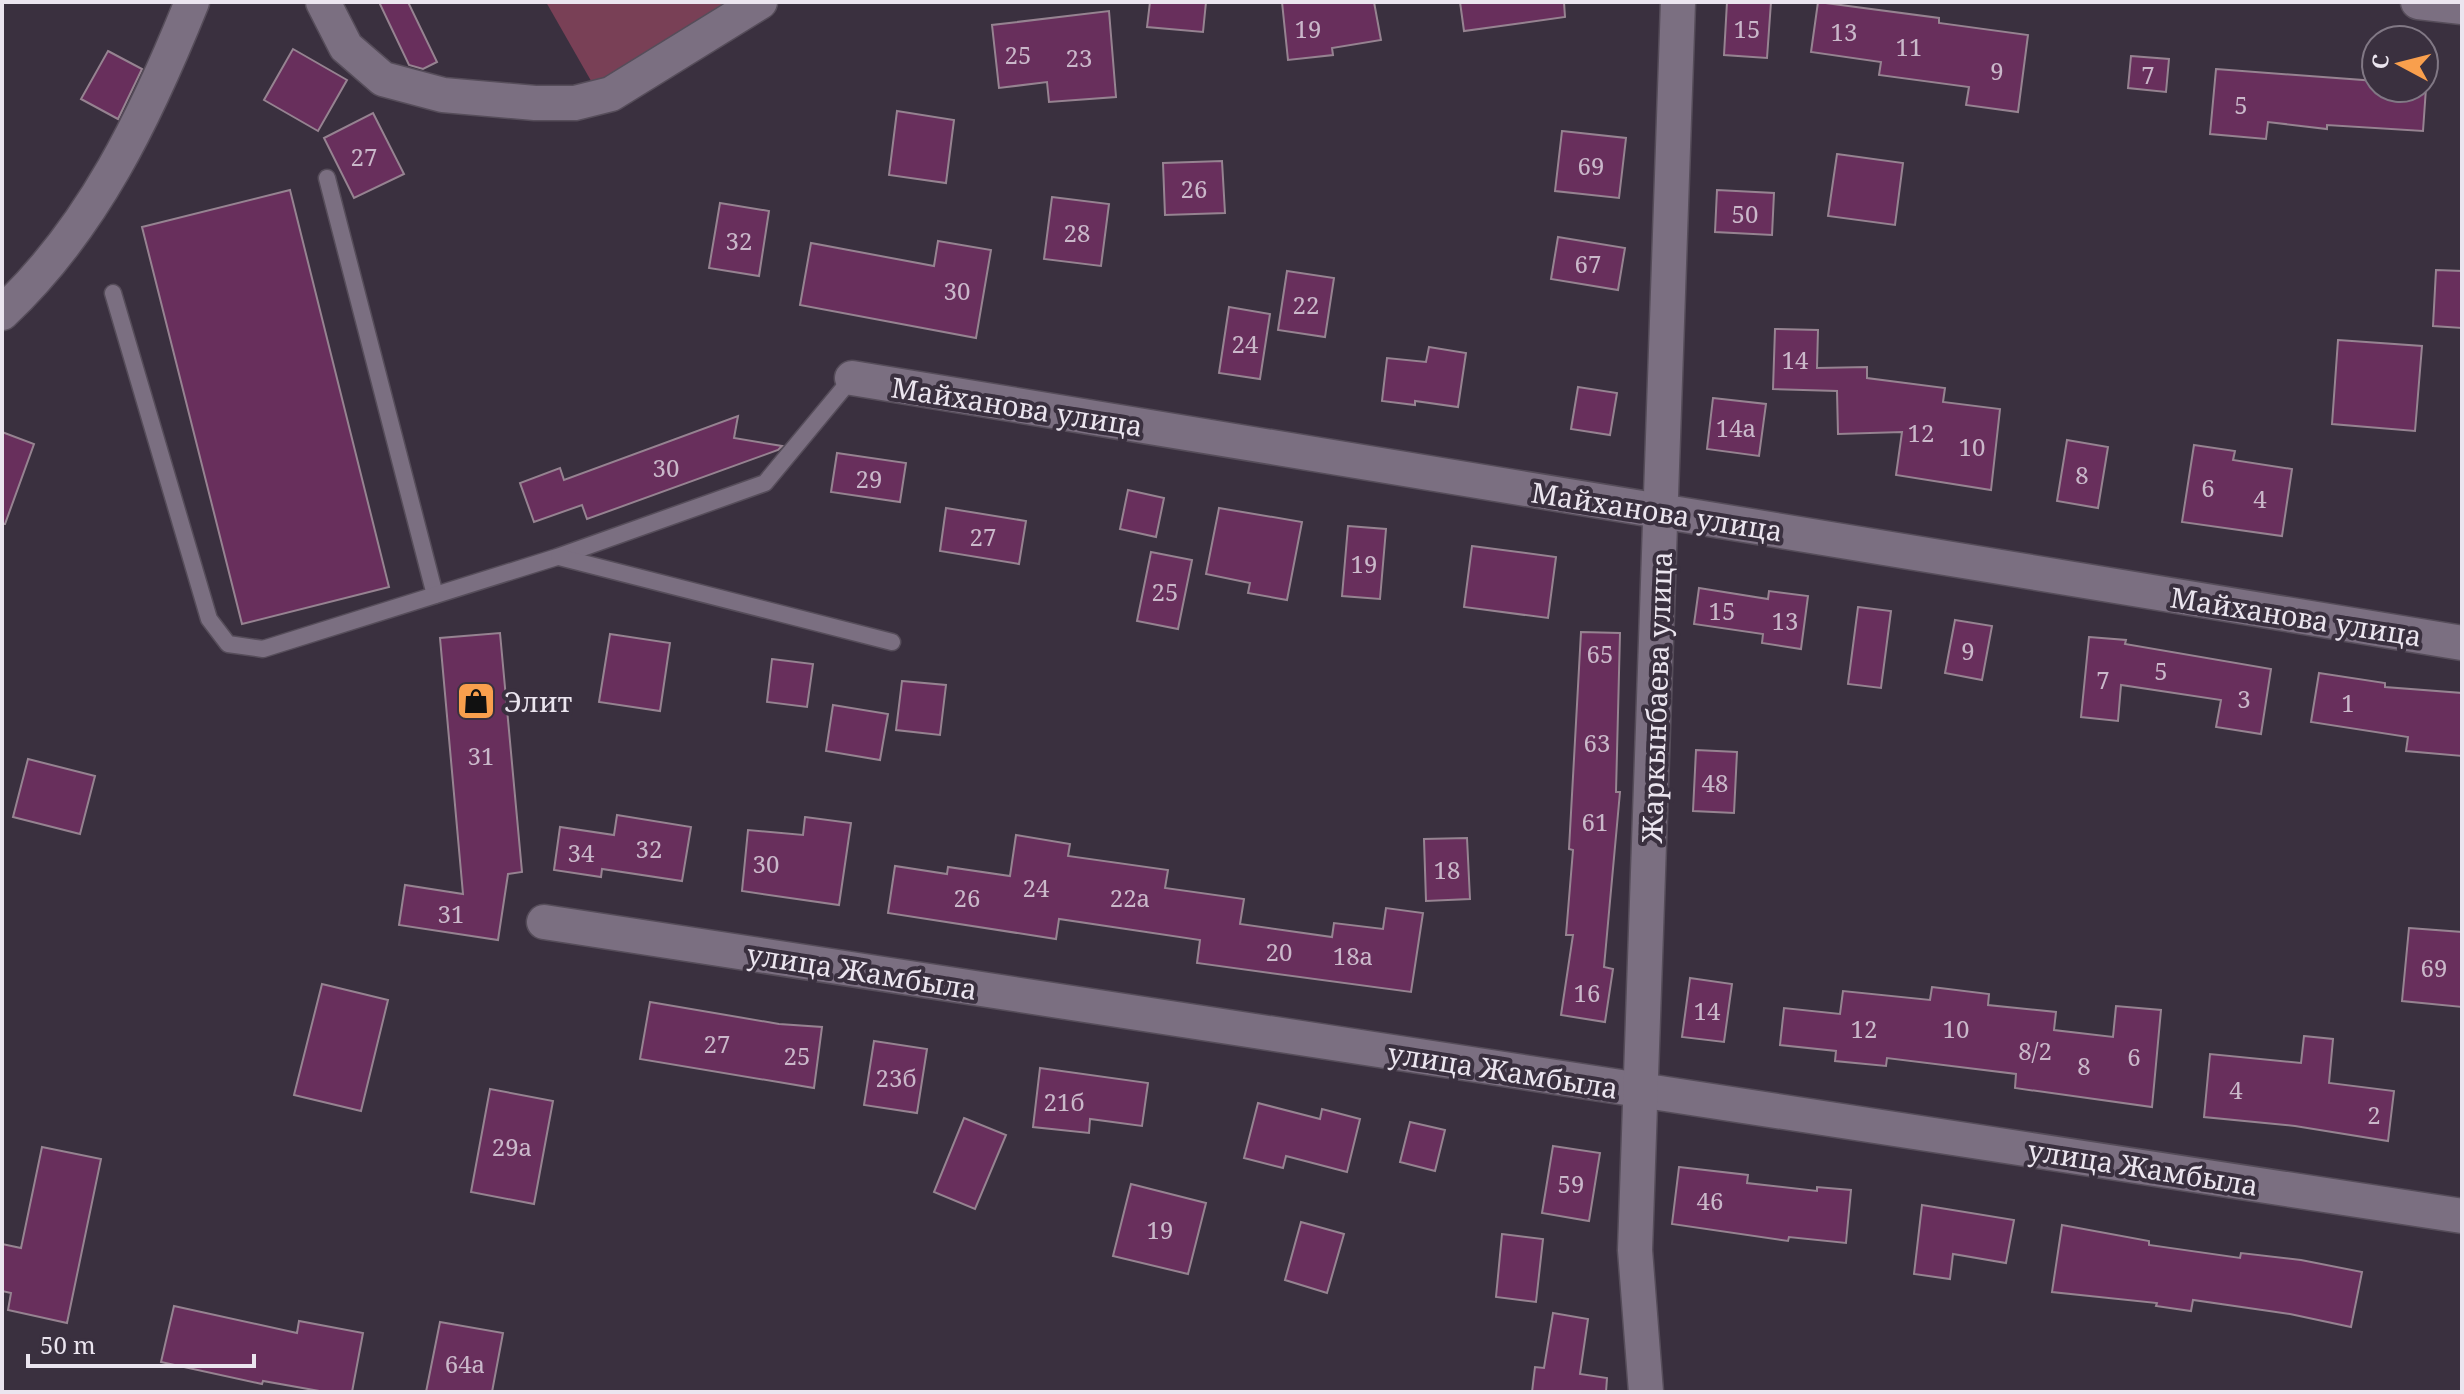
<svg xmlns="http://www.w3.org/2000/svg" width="2464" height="1394" font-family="'Noto Serif',serif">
<rect width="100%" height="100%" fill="#3a303f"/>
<polygon fill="#794056" points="546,2 739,2 594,86"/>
<g fill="#682f5c" stroke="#968391" stroke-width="2">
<polygon points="379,2 408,2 437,62 423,69 409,65"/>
<polygon points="1150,2 1206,2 1203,32 1147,27"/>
<polygon points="1282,2 1374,2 1381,40 1332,48 1333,55 1288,60"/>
<polygon points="1460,2 1564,2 1565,17 1464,31"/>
<polygon points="1727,2 1771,2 1767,58 1724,55"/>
<polygon points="1818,2 1939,18 1939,23 2028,35 2018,112 1966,105 1969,87 1879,75 1881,62 1811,52"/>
<polygon points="1109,11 1116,97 1049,102 1047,82 999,88 992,25"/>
<polygon points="293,49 347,80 318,131 264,100"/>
<polygon points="108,51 142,69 118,119 81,99"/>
<polygon points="2131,56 2169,59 2166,92 2128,88"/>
<polygon points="2216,69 2376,81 2376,88 2426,88 2423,131 2327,125 2327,129 2268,122 2266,139 2210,134"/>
<polygon points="897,111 954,120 946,183 889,175"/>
<polygon points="373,113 404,174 354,198 324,138"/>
<polygon points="1562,131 1626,138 1619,198 1555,191"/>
<polygon points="1837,154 1903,163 1895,225 1828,216"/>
<polygon points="1222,161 1225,213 1165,215 1163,163"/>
<polygon points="290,190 389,587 242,624 142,227"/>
<polygon points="1717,190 1774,193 1772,235 1715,232"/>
<polygon points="1052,197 1109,204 1101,266 1044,259"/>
<polygon points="720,203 769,211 759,276 709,268"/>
<polygon points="1558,237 1625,248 1618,290 1551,279"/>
<polygon points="938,241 991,250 976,338 800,305 811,243 934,266"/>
<polygon points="2436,270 2462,271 2462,328 2433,326"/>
<polygon points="1287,271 1334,278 1325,337 1278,330"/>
<polygon points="1229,307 1270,314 1260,379 1219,373"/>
<polygon points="1775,329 1818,330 1817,368 1867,367 1867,378 1945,388 1943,402 2000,409 1991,490 1896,475 1902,432 1838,434 1837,391 1773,389"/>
<polygon points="2338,340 2422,346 2415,431 2332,424"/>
<polygon points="1429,347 1466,353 1458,407 1415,401 1415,405 1382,401 1387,358 1426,362"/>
<polygon points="1578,387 1617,393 1610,435 1571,429"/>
<polygon points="1713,398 1766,404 1759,456 1707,449"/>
<polygon points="738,416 734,438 782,446 778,450 587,519 582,505 534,522 520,483 560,468 564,480"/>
<polygon points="2,432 34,444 5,524 2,524"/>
<polygon points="2067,440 2108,447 2098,508 2057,501"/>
<polygon points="2194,445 2235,451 2233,460 2292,469 2282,536 2182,522"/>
<polygon points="837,453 906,463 900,502 831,492"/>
<polygon points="1128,490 1164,498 1156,537 1120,529"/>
<polygon points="946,508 1026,521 1019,564 940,551"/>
<polygon points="1219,508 1302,522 1287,600 1248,593 1250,583 1206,574"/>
<polygon points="1348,526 1386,529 1380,599 1342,596"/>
<polygon points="1472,546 1556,557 1548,618 1464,607"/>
<polygon points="1151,552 1192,560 1178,629 1137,621"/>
<polygon points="1699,588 1768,599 1769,591 1808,596 1801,649 1762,643 1763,634 1694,624"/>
<polygon points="1858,607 1891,611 1881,688 1848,684"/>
<polygon points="1955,620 1992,626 1982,680 1945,673"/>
<polygon points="1581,632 1620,633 1616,792 1620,792 1604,967 1613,969 1605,1022 1561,1015 1573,935 1566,935 1573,850 1569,849"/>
<polygon points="500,633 522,872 508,874 498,940 399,925 405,885 463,894 440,638"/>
<polygon points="610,634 670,643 660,711 599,702"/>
<polygon points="2089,637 2126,640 2125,644 2271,669 2261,734 2216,727 2221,700 2121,685 2118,721 2081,717"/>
<polygon points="772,659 813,664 807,707 767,702"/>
<polygon points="2319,673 2385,683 2385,687 2462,693 2462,756 2406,751 2408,737 2311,722"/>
<polygon points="902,681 946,685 940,735 896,730"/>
<polygon points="833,705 888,714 880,760 826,751"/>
<polygon points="1696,750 1737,752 1734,813 1693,811"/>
<polygon points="28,759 95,776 80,834 13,817"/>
<polygon points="617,815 691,827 682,881 602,869 601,877 554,870 560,827 614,835"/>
<polygon points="805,817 851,823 839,905 742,891 748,830 803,835"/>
<polygon points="1016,835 1070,844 1068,856 1168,870 1165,888 1244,899 1240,924 1332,937 1334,923 1383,929 1386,908 1423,913 1411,992 1197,963 1200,940 1059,919 1056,939 888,913 895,866 947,874 948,867 1010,876"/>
<polygon points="1467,838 1470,899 1426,901 1424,839"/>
<polygon points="2409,928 2462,932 2462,1007 2402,1001"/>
<polygon points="1690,978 1732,984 1724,1042 1682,1037"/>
<polygon points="322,984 388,1000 361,1111 294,1095"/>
<polygon points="1932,987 1989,994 1988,1005 2056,1012 2054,1030 2113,1037 2116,1006 2161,1010 2152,1107 2015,1088 2016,1074 1887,1058 1886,1066 1835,1061 1836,1051 1780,1045 1784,1008 1840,1014 1843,991 1930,1000"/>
<polygon points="650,1002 779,1024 822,1027 814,1088 640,1059"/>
<polygon points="2304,1036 2333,1039 2329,1083 2394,1091 2388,1141 2295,1126 2204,1117 2210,1054 2301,1063"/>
<polygon points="874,1041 927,1049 917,1113 864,1105"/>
<polygon points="1040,1068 1148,1083 1142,1126 1090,1119 1089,1133 1033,1127"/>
<polygon points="490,1089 553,1101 534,1204 471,1192"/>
<polygon points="1258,1103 1320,1119 1322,1109 1360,1119 1347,1172 1286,1156 1283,1168 1244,1158"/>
<polygon points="964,1118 1006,1135 975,1209 934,1192"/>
<polygon points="1410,1122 1445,1130 1435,1171 1400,1162"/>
<polygon points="1553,1146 1600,1153 1589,1221 1542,1213"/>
<polygon points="42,1147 101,1159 67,1323 8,1310 11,1293 2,1291 2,1244 21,1248"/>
<polygon points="1679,1167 1748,1175 1747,1183 1817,1191 1817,1187 1851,1190 1846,1243 1789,1237 1788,1241 1672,1224"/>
<polygon points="1131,1184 1206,1203 1188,1274 1113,1256"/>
<polygon points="1922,1205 2014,1220 2006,1263 1953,1254 1950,1279 1914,1274"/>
<polygon points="1301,1222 1344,1234 1327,1293 1285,1280"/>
<polygon points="2062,1225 2149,1241 2149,1245 2240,1258 2241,1253 2301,1260 2362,1272 2351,1327 2290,1314 2193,1300 2191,1311 2156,1306 2157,1303 2052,1292"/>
<polygon points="1502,1234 1543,1239 1536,1302 1496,1297"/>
<polygon points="174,1306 297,1333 299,1321 363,1333 352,1392 325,1392 263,1381 262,1384 161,1362"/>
<polygon points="1553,1313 1588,1319 1580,1374 1607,1378 1606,1392 1532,1392 1535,1367 1544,1368"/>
<polygon points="440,1322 503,1333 492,1392 426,1392"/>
</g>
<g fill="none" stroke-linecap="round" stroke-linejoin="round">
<g stroke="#564d5a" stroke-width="19">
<g id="service">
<polyline points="327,178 435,595"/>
<polyline points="113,293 209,619 228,644 263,649 557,557 765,483 852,378"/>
<polyline points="559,557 892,642"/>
</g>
</g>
<g stroke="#564d5a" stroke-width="37">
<g id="minor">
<polyline points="323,2 346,47 383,79 443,95 535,103 575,103 611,94 760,2"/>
<polyline points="2418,2 2462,7"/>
<path d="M2 313C93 228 146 116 192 2"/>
<polyline points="852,378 2462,643"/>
<polyline points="544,922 2462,1216"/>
<polyline points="1646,1392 1635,1250 1678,2"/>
</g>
</g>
<use href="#service" stroke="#7b6f81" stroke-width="16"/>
<use href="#minor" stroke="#7b6f81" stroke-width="34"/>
</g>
<defs>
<g id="shop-square" transform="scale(2)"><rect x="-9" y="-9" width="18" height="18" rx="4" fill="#f99f4d" stroke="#3a303f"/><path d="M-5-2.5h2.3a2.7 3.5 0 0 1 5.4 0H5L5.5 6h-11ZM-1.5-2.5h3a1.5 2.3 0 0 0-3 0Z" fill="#111"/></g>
</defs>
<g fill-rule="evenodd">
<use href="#shop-square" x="476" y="701"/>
</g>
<g text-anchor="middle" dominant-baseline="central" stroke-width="8" stroke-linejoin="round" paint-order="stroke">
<g font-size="24" fill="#cab8ca">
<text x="1308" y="28">19</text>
<text x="1747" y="28">15</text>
<text x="1844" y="31">13</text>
<text x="1909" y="46">11</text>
<text x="1018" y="54">25</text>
<text x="1079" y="57">23</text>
<text x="1997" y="70">9</text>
<text x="2148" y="74">7</text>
<text x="2241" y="104">5</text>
<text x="364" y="156">27</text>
<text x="1591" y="165">69</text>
<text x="1194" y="188">26</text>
<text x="1745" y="213">50</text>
<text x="1077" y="232">28</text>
<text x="739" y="240">32</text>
<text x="1588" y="263">67</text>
<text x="957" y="290">30</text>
<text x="1306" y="304">22</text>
<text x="1245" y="343">24</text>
<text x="1795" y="359">14</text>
<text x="1736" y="427">14а</text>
<text x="1921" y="432">12</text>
<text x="1972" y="446">10</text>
<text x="666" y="467">30</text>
<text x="2082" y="474">8</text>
<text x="869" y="478">29</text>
<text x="2208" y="487">6</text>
<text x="2260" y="498">4</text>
<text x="983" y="536">27</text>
<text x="1364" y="563">19</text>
<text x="1165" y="591">25</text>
<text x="1722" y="610">15</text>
<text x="1785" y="620">13</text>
<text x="1968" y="650">9</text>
<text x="1600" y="653">65</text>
<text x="2161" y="670">5</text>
<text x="2103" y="679">7</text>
<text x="2244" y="698">3</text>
<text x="2348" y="702">1</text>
<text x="1597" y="742">63</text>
<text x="481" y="755">31</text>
<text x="1715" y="782">48</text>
<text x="1595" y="821">61</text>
<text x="649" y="848">32</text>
<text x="581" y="852">34</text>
<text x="766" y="863">30</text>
<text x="1447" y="869">18</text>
<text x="1036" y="887">24</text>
<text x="967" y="897">26</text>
<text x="1130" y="897">22а</text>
<text x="451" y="913">31</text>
<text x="1279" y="951">20</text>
<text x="1353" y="955">18а</text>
<text x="2434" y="967">69</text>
<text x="1587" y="992">16</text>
<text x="1707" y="1010">14</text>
<text x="1864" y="1028">12</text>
<text x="1956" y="1028">10</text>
<text x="717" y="1043">27</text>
<text x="2035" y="1050">8/2</text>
<text x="797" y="1055">25</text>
<text x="2134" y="1056">6</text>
<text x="2084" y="1065">8</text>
<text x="896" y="1077">23б</text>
<text x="2236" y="1089">4</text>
<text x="1064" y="1101">21б</text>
<text x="2374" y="1114">2</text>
<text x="512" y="1146">29а</text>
<text x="1571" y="1183">59</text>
<text x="1710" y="1200">46</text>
<text x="1160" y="1229">19</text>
<text x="465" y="1363">64а</text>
</g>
<g font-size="28" fill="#ebe5ef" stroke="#3a303f">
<text transform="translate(1017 406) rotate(9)">Майханова улица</text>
<text transform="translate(1657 511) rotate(9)">Майханова улица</text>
<text transform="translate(2296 616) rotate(9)">Майханова улица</text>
<text transform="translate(1656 697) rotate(-88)">Жаркынбаева улица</text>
<text transform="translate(862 971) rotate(9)">улица Жамбыла</text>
<text transform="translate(1503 1070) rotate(9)">улица Жамбыла</text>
<text transform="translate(2143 1167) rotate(9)">улица Жамбыла</text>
</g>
<g font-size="28" fill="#ebe5ef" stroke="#3a303f" text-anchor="start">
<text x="504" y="701">Элит</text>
</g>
</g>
<rect width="2464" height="1394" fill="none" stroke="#ebe5ef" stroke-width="8"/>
<g transform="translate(2400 64) rotate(277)"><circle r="38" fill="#3a303f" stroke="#817885" stroke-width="2"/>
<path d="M0-6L14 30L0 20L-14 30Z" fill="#f99f4d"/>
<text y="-12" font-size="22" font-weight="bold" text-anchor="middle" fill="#ebe5ef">С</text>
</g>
<path d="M28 1354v12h226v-12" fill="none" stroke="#ebe5ef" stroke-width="4"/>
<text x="40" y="1354" font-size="24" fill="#ebe5ef" stroke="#3a303f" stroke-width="6" paint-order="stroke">50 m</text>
</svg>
